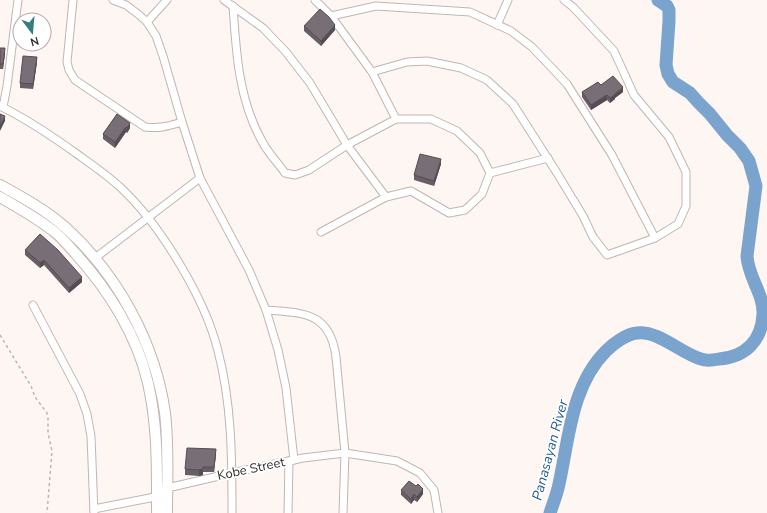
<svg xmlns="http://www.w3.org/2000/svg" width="767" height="513" font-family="'Nunito Sans',sans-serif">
<rect width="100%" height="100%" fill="#fef6f2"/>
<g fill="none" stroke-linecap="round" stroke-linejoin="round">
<path stroke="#7aa3ce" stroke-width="13" d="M550 513C553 504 557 494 559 484 569 439 571 386 606 351 613 344 626 334 637 333 658 330 682 354 701 359 706 361 714 360 719 359 745 357 762 341 763 314 764 294 748 277 747 256L756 186 749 161 740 148 727 135 710 114 698 102 690 93 673 82 668 74 666 65 669 21V10L667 6 658 0"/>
<g stroke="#c2b5af" stroke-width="9">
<g id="street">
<path d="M73 0 67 62 69 70 75 80 145 127C158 129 169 126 182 122"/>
<polyline points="113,0 126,5 138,14 147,22 156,36 163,56 182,122 200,178 249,270 266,310 278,350 286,388 294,460"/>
<polyline points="224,0 263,28 286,52 310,83 347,145 386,197"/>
<polyline points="315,0 331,16 372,72 396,119"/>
<path d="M233 6C236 53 239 102 263 143 269 154 278 163 285 173L295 175 309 170 347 145 396 119H431L457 131 480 153 490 173"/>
<polyline points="331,16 376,6 470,12 511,31 532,47 567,84 612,155 655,238"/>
<polyline points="147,22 167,0"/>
<polyline points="497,25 508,0"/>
<polyline points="372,72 407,62 427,61 461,68 487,80 513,104 557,173 583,216 593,237 607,255 655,238 678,224 686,206 686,172 669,137 634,95 614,51 573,7 564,0"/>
<path d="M0 106C27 119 52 136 77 154 91 164 107 175 120 187 160 224 205 298 218 351 232 404 232 459 232 513"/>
<polyline points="3,107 7,86 18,0"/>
<polyline points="490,173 548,158"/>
<polyline points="321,232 386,197 411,191 449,213 465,210 482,194 490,173"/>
<polyline points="95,258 200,178"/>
<polyline points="33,305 80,394 87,414 91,436 94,513"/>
<path d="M266 310C304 313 330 312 336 357L345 453 343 513"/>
<polyline points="163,489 232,473 303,458 345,453 397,461 420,473 434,490 438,513"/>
<polyline points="94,509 160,496"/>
<polyline points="288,513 289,461"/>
</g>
</g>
<g stroke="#c2b5af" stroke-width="12">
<g id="secondary">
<path d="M0 185C22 197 46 210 66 228 118 275 155 343 165 413 169 447 167 480 167 513"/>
<path d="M0 197C19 208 39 219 56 233 63 239 69 246 75 253 108 289 137 335 148 383 158 427 157 469 157 513"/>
</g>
</g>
<polyline stroke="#bcb6b2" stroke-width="1.5" stroke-dasharray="3 3" stroke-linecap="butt" points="0,335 31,386 35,397 47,413 48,418 48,433 52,451 47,513"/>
<use href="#street" stroke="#fff" stroke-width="7"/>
<use href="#secondary" stroke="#fff" stroke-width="10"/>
</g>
<g fill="#675f65">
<polygon points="304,26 335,30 321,46 304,31"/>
<polygon points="0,48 5,53 3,69 0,69"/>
<polygon points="37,62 33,89 20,88 20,83"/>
<polygon points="582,92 623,92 615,98 615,99 610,103 607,100 591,110 582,97"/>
<polygon points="117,114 130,128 127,133 126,132 115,148 103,139 103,134"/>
<polygon points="441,164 434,186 414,180 414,175"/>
<polygon points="40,234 82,282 69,293 44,265 40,268 25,255 25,250"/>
<polygon points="216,454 214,472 203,472 203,475 199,476 185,475 185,469"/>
<polygon points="401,490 423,494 417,502 414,500 411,504 401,495"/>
</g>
<g fill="#544d53">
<polygon points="335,25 335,30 321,46 321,41"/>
<polygon points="5,48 5,53 3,69 3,64"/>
<polygon points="37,57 37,62 33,89 33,84"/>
<polygon points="623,87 623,92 615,98 615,99 610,103 610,98 615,94"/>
<polygon points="607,95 607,100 591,110 591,105"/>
<polygon points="5,116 5,121 0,131 0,126"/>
<polygon points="130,123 130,128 127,133 127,128"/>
<polygon points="126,127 126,132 115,148 115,142"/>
<polygon points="441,159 441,164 434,186 434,181"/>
<polygon points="44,260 44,265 40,268 40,263"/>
<polygon points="82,277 82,282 69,293 69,288"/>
<polygon points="216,449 216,454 214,472 214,467"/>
<polygon points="203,469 203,475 199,476 199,470"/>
<polygon points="423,489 423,494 417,502 417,497"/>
<polygon points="414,494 414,500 411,504 411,499"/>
</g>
<g fill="#786e76" stroke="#544d53">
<polygon points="320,9 329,17 335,25 321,41 304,26"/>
<polygon points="0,48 5,48 3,64 0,64"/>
<polygon points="23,56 37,57 33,84 20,83"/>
<polygon points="613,76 623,87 615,94 615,95 610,98 607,95 591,105 582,92 598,82 601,85"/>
<polygon points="0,114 5,116 0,126"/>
<polygon points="117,114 130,123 127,128 126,127 115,142 103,134"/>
<polygon points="420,154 441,159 434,181 414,175"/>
<polygon points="40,234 58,250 82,277 69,288 44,260 40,263 25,250"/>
<polygon points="187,448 216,449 214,467 203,467 203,469 199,470 185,469"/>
<polygon points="409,481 416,486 418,484 423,489 417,497 414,494 411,499 401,490"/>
</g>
<g text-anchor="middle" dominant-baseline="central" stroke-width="4" stroke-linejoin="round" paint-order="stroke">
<g font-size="13" fill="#322e2b" stroke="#fff">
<text transform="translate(251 469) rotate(-12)">Kobe Street</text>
</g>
<g font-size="14" font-style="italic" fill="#1e5990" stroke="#fff">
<text transform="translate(550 450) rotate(-75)">Panasayan River</text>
</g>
</g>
<g transform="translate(32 32) rotate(164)"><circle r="19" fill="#ffffff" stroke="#adabaa"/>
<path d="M0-3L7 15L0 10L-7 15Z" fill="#367f7e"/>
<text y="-6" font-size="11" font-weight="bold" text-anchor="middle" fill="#322e2b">N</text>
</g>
</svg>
